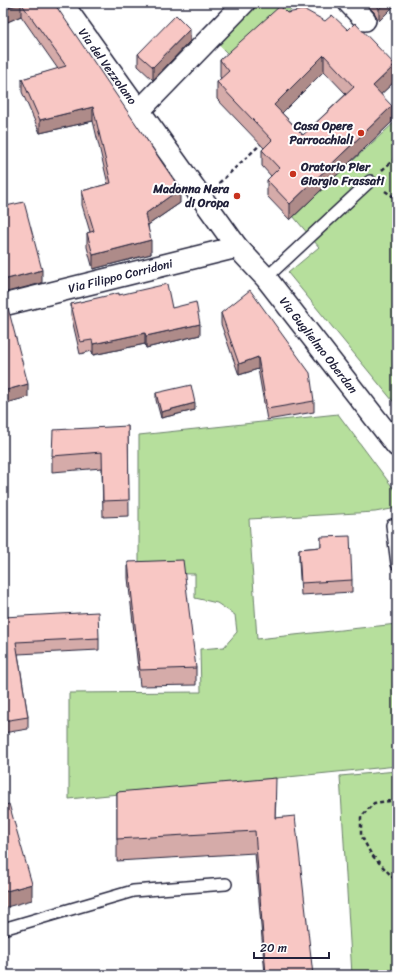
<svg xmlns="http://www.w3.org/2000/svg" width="400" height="978" font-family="Sriracha,sans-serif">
<rect width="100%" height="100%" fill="#fff"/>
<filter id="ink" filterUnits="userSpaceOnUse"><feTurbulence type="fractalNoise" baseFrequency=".025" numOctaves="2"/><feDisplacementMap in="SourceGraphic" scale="8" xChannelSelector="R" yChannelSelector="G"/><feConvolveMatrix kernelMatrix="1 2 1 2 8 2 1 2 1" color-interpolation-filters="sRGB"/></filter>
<g filter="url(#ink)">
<g fill="#b6df9c" stroke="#6c806c">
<polygon points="247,3 298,3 236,62 213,39"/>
<polygon points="397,120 397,406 288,273 319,247 293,216"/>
<polygon points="338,414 397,493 397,508 375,512 249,519 257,639 397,624 397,766 69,799 69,693 201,692 200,649 224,647 237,632 235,615 217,603 195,598 195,574 139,573 139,435"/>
<polygon points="397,771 397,975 352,975 340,776"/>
</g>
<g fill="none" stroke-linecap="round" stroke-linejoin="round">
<g stroke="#22223b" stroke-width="14">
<g id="service">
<polyline points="266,278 370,181"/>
<polyline points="397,524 392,525 397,564"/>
<polyline points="3,929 133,891 226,884"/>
</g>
</g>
<g stroke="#22223b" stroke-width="24">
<g id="minor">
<path id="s1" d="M62 3 237 247 266 278 397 446"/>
<polyline points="349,3 365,20"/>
<polyline points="140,110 244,3"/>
<path id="s2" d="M3 305 237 247"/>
</g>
</g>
<g stroke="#22223b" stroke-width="2.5" stroke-dasharray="4 3" stroke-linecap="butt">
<polyline points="382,170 397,157"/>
<polyline points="219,183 262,143"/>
<polyline points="385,191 397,199"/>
<polyline points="397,800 374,803 361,817 361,835 371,854 397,882"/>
</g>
<use href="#service" stroke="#fff" stroke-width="11"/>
<use href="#minor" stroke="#fff" stroke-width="21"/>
</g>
<g fill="#d5aba9" stroke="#22223b" fill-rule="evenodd">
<polygon points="3,3 54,3 180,203 148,225 151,254 93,269 87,247 87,233 90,232 82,205 82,191 108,184 93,121 40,133 22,92 22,79 58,69 21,16 3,24"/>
<polygon points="365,3 397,3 379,21 374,12"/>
<path d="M287 13 395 81 381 94 392 122 290 220 267 196V180L271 176 262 166V150L264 148 217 99V82L221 78 220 77V60ZM324 71 346 94 303 135 282 113Z"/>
<polygon points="190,41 153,80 138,66 138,54"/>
<polygon points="119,295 172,308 200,335 146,348 145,344 93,355 92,351 80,354 71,315 71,304"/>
<polygon points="221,313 314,401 314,412 267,420 258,369 239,375 221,324"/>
<polygon points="156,393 195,410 161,418 156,400"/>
<polygon points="128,426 129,516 103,517 102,468 52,472 52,456"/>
<polygon points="321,537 352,580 352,592 301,595 299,561 299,549 321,547"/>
<polygon points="128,562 196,668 196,685 140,686 128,578"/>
<polygon points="3,617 99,638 99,650 18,654 28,717 28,729 3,733"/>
<polygon points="117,792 276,799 275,818 313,975 265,975 255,853 117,861"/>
</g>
<g fill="#ae8b89" stroke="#22223b">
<polygon points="20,3 21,3 21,16 3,24 3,10"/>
<polygon points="385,3 397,3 379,21 379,9"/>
<polygon points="190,29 190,41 153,80 153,67"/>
<polygon points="324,55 324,71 274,121 274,105"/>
<polygon points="395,65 395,81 373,102 373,86"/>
<polygon points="392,106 392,122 290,220 290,204"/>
<polygon points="93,107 93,121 40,133 40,120"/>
<polygon points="6,142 6,154 3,155 3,143"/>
<polygon points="180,189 180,203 145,227 145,214"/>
<polygon points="151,240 151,254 93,269 93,255"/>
<polygon points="42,270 42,283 3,293 3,280"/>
<polygon points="200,324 200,335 146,348 146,336"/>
<polygon points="145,333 145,344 93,355 93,344"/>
<polygon points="258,357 258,369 239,375 239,364"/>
<polygon points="28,384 28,397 3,404 3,391"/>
<polygon points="195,403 195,410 161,418 161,412"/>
<polygon points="32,884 32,900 3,908 3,892"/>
</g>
<g fill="#f8c7c4" stroke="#22223b" fill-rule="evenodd">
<polygon points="3,3 20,3 3,10"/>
<polygon points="21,3 54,3 180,189 145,214 151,240 93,255 87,233 94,231 82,191 111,183 93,107 40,120 22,79 66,66"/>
<polygon points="376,3 385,3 379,9"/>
<path d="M280 6 287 13 302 10 307 11 325 21 332 15 348 30 355 23 395 65 373 86 392 106 290 204 267 180 279 168 262 150 272 140 217 82 229 71 220 60ZM324 55 354 87 303 135 274 105Z"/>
<polygon points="176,15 190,29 153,67 138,54"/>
<polygon points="3,129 6,142 3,143"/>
<polygon points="3,194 6,206 24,202 42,270 3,280"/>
<polygon points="167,284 172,308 196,302 200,324 146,336 145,333 93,344 92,340 80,342 71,304 119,293 119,295"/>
<polygon points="250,290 310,373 314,401 267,409 258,357 239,364 221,313"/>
<polygon points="3,304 7,304 28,384 3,391"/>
<polygon points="191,385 195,403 161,412 156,393"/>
<polygon points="128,426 129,500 103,501 102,452 52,456 53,430"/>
<polygon points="350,536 352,580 301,583 299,549 321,547 321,537"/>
<polygon points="183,560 196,668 140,670 128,562"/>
<polygon points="98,612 99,638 16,642 28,717 3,721 3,617"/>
<polygon points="276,778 275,818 295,816 313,975 266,975 255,831 117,839 117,792"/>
<polygon points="9,804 32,884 3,892 3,806"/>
</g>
</g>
<g fill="#c8321e" stroke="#fff" stroke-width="1.5">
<circle cx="361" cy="133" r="4"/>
<circle cx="293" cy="174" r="4"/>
<circle cx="237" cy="196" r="4"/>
</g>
<g text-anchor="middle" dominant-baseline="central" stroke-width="4" stroke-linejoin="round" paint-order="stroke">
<g font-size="12" fill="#22223b" stroke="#fff">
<text stroke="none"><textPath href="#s1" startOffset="78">Via del Vezzolano</textPath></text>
<text stroke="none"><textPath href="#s2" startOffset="121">Via Filippo Corridoni</textPath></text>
<text stroke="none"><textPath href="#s1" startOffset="428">Via Guglielmo Oberdan</textPath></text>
</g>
<g font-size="12" font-weight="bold" fill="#22223b" stroke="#fff" text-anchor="end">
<text x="353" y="126">Casa Opere<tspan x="353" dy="14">Parrocchiali</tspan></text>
<text x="301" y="167" text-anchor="start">Oratorio Pier<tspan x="301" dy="14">Giorgio Frassati</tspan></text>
<text x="229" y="189">Madonna Nera<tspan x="229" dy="14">di Oropa</tspan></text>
</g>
</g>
<rect width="400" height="978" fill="none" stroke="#fff" stroke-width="16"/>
<rect x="8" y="8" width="384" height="962" fill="none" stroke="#22223b" stroke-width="1.5" filter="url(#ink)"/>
<path d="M254 952v6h75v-6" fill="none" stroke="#22223b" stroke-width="2"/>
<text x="260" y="952" font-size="12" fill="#22223b" stroke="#ffffff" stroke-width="3" paint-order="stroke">20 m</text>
</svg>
